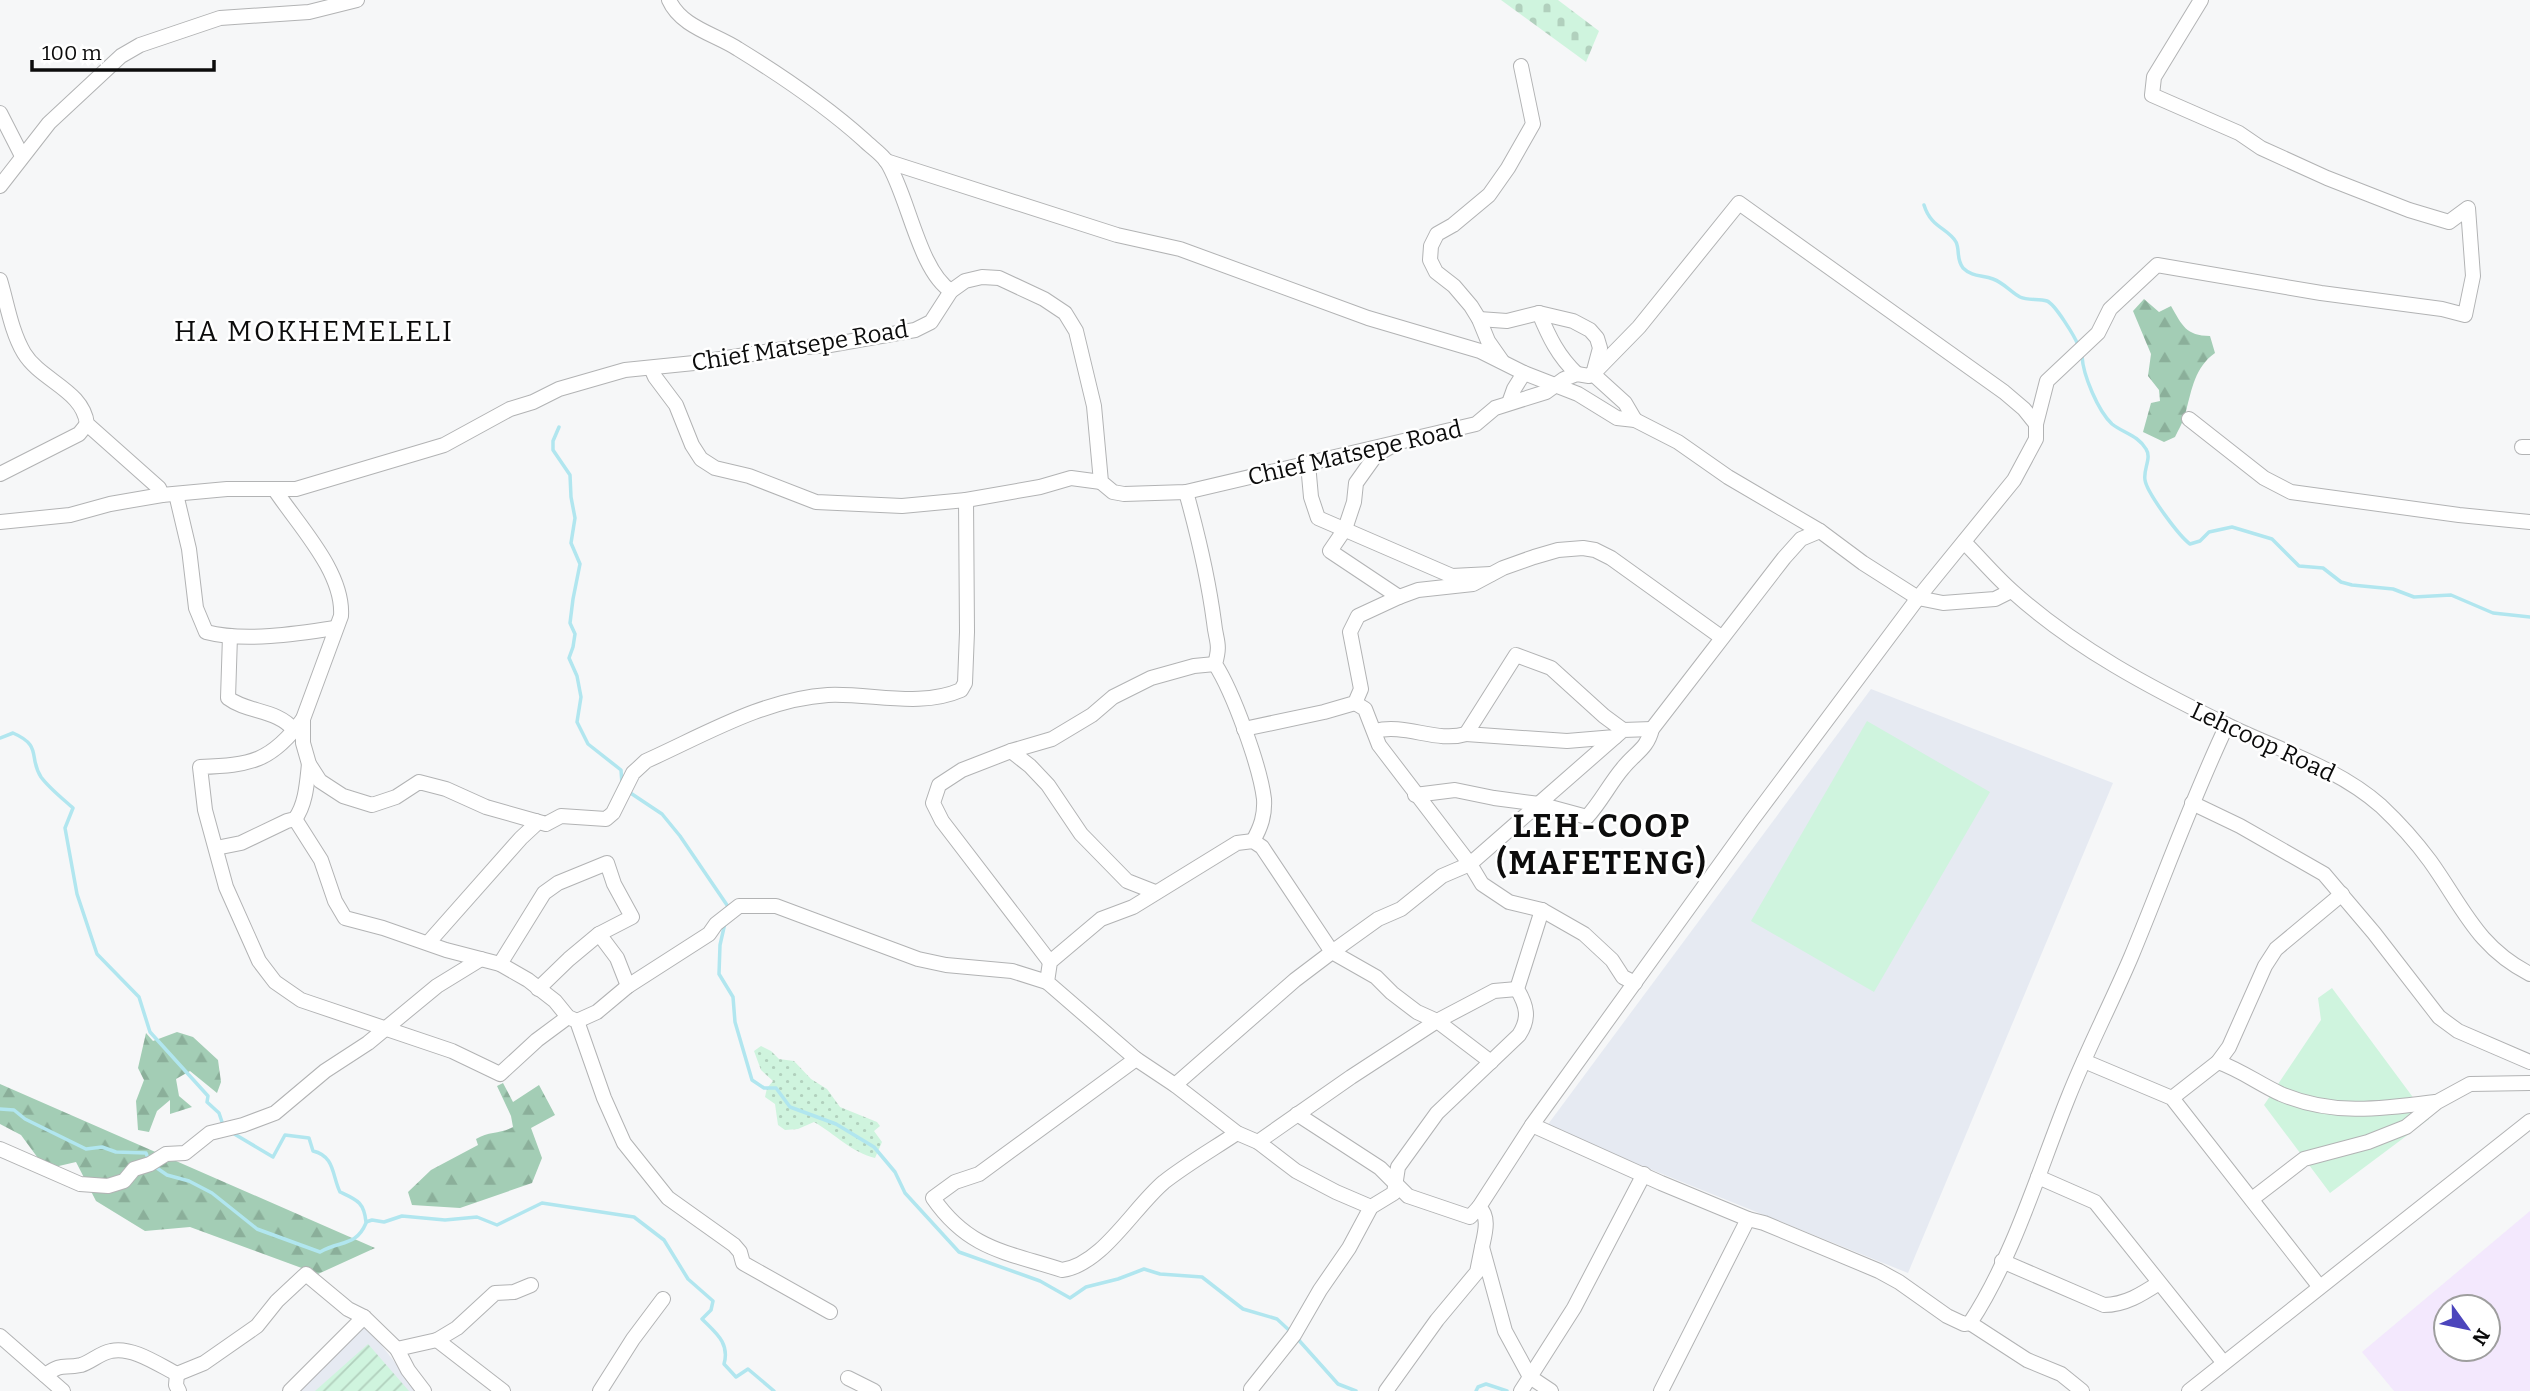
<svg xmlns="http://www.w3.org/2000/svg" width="2530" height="1391" font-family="Bitter,serif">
<defs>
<pattern id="grass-dots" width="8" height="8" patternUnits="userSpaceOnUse" patternTransform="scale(1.75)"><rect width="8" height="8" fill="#cff4de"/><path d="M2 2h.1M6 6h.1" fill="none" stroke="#b1d0bd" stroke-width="1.8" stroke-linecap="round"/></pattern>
<pattern id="forest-firs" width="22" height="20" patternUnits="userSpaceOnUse" patternTransform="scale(1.75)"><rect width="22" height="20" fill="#a3cdb5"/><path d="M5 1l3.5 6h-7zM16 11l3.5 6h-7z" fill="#8baf9a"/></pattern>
<pattern id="cemetery-stones" width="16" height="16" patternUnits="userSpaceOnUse" patternTransform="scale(1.75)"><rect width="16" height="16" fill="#cff4de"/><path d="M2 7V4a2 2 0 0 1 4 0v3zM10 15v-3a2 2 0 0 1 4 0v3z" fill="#b1d0bd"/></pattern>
<pattern id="garden-furrows" width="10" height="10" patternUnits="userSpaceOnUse" patternTransform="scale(1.75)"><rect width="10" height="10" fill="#cff4de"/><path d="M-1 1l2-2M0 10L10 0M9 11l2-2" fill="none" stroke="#b1d0bd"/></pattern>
</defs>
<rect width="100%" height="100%" fill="#f6f7f8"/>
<path fill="#f3e8fd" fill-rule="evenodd" d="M2530 1211V1391H2394L2362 1352ZM2446 1307H2488V1349H2446Z"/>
<g fill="#e6eaf2">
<polygon points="1871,689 2113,783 1908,1273 1546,1127"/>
<polygon points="365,1324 417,1391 296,1391"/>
</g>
<path fill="url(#grass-dots)" d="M761 1046 771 1051 779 1059 794 1061 811 1079 827 1089 840 1107 877 1122 880 1126 874 1131 882 1142 875 1158C851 1152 835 1134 814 1122L798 1129 785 1130 778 1125 775 1104 765 1097 767 1088 773 1081 761 1070 754 1051Z"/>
<g fill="url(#forest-firs)">
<path d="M2144 299 2159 312 2171 306C2182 325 2186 336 2210 336L2215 353C2195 367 2192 389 2186 411 2184 420 2179 429 2175 437L2164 442 2143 432 2151 403 2160 401 2159 390 2148 376 2151 354 2133 311Z"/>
<polygon points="177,1032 193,1037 218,1060 221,1082 217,1093 190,1071 176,1079 179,1096 192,1107 170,1114 170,1100 157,1111 149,1132 138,1130 136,1101 144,1080 138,1068 146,1033 153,1041"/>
<path d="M503 1083 513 1102 539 1085 555 1115 531 1128 542 1158 532 1183 460 1208 412 1205 408 1192 431 1170 478 1145 476 1139C489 1131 500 1134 513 1127L511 1116 497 1086Z"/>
<polygon points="0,1084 375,1248 318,1274 190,1227 145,1231 96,1201 76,1162 46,1169 21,1135 0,1124"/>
</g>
<polygon fill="url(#cemetery-stones)" points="1501,0 1558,0 1599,31 1586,62"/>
<g fill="#cff4de">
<polygon points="1867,721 1990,792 1874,992 1751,921"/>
<polygon points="2332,988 2429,1119 2330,1193 2264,1105 2321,1020 2318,998"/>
</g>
<polygon fill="url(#garden-furrows)" points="368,1344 409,1391 315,1391"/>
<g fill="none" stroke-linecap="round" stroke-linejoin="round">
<g stroke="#b1e6ef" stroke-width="3.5">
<path d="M1924 205C1931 228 1948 228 1956 242 1960 250 1956 259 1963 268 1972 277 1982 275 1993 279 2004 283 2011 292 2020 297 2028 301 2039 298 2047 301 2055 304 2075 337 2078 345"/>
<path d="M2082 356C2083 375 2098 411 2112 424 2123 433 2138 435 2146 449 2152 458 2143 469 2145 480 2147 493 2179 536 2190 544L2200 541 2209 532 2232 527 2272 539 2299 566 2323 568 2341 582 2352 585 2393 589 2414 597 2451 595 2493 613 2530 617"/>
<polyline points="559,427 553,441 553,450 570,475 571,497 575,518 571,543 580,564 573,599 570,623 575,634 573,647 569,658 577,676 581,697 577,722 588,744 621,770 622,784"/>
<path d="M0 738 13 733C43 746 28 757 41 777 49 788 63 799 73 808L65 828 77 894 97 954 139 997 150 1032 208 1096 207 1102 219 1113 223 1125"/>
<polyline points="629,792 662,814 680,836 729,908"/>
<polyline points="725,923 720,945 719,974 733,997 735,1022 752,1080 764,1088 776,1088 790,1107 836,1124 874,1147 895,1172 905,1193 959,1252 1040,1281 1070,1298 1086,1287 1118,1279 1144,1269 1160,1274 1202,1277 1243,1309 1277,1319 1291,1332"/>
<polyline points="0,1109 14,1110 25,1119 86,1149 102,1147 116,1152 146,1153 149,1161"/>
<path d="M231 1132 273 1157 285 1135 309 1138 313 1151C335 1156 332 1176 340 1192 357 1200 364 1202 366 1222L372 1220 384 1222 402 1216 445 1220 477 1217 497 1225 542 1203 634 1217 664 1240 688 1279 713 1301 711 1310 702 1319C716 1333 730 1343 724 1364L736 1377 748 1369 774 1391"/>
<path d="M154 1166 167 1175 189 1181 212 1193 257 1229 320 1252C340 1240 356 1247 366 1223"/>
<polyline points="1296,1337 1338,1384 1356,1391"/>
<polyline points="1476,1391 1478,1387 1486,1384 1507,1391"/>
</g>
<g stroke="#b2b3b4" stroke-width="16">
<g id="minor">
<path d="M669 0C681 27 715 34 738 49 782 76 825 105 864 140 871 147 882 154 887 162 908 195 919 271 951 291"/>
<polyline points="0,113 22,156"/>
<polyline points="886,161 1117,235 1180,249 1368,318 1480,351 1524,373 1578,394 1617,418 1635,420 1678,442 1728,477 1820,531 1863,563 1918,598 1943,603 1995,599 2011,591"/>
<polyline points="0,186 49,123 121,56 140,45 220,18 309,12 357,0"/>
<path d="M0 280C7 303 11 331 24 353 41 381 83 390 87 424L159 488 162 495"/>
<path d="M1539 313C1549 337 1558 356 1577 374"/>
<polyline points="1502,361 1488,341 1479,319 1471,306 1454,286 1436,272 1430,260 1431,246 1437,234 1453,225 1489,195 1508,168 1533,124 1521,66"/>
<polyline points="651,368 655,377 676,405 692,445 701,459 715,468 749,476 816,502 902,506 966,500"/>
<polyline points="1509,403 1514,389 1524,373"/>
<polyline points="2189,419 2264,478 2291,492 2459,515 2530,522"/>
<polyline points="1635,420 1625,403 1593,374 1639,327 1739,203 2004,392 2024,409 2036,424 2036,439 2014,480 1918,598 1752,820 1532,1125 1661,1183 1748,1219 1764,1223 1879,1271 1899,1282 1947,1316 1964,1324 1970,1323"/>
<polyline points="2036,424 2047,381 2098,333 2110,309 2157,265 2321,293 2442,309 2465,315 2473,276 2468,208 2449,222 2409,210 2327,178 2261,148 2239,133 2152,95 2154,77 2201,0"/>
<polyline points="1390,447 1376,455 1356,483 1354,502 1345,529 1330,551 1399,597"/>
<polyline points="2522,447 2530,447"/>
<polyline points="1308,464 1311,497 1318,518 1452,576 1491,574"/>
<polyline points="0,474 79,434 87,424"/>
<path d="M275 490C298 525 344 572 341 616L303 719V743L309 764 320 781 343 796 372 805 396 797 419 782 446 789 486 807 546 824 561 816 606 819 613 813 633 773 646 761C704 735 764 699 828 695 872 693 920 708 961 690L965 683 967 632 966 500 1040 487 1071 478 1101 482"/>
<path d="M1186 492C1198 535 1208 577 1214 622 1216 642 1221 643 1215 664 1233 692 1260 766 1264 799 1265 815 1261 827 1253 841"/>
<path d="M176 494 189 549 196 608 206 632C244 642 296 634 335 628"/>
<polyline points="0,522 70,515 110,504 162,495 227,489 296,489 444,445 510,409 533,402 559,389 625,370 694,363 784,349 830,345 915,330 931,322 951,291 965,281 982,277 999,278 1044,299 1065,313 1076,331 1094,406 1101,482 1113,492 1124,494 1186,492 1476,424 1495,408 1546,392 1564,379 1577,374 1589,376 1593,374 1600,348 1597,338 1590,330 1573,321 1539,313 1507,321 1479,319"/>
<path d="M1964 542C1980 558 1995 576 2012 591 2075 648 2151 688 2227 725 2278 750 2337 767 2381 806 2398 822 2416 842 2430 861 2463 907 2477 947 2530 974"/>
<path d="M230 636 228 698C248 713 277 709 294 730"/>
<polyline points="1355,703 1365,709 1379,745 1470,864 1482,884 1509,902 1542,910 1584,934 1612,960 1623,977 1635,983"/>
<path d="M303 719C271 762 251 765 200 767L205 810 226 887 259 961 275 982 301 1000 452 1051 500 1074 537 1040 568 1017"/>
<polyline points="1244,729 1324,712 1355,703 1361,689 1350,632 1358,616 1399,597 1418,590 1473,584 1503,568 1534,557 1558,550 1583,548 1595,550 1611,558 1721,637"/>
<polyline points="1623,730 1615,737 1567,741 1466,734 1516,655 1551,668 1604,716 1623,730 1652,729"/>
<path d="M1375 731C1405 723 1437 743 1466 734"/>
<polyline points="1011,751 1030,766 1048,785 1081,834 1127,881 1155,892"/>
<path d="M1415 795 1455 790 1494 798 1539 804 1587 817C1601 802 1610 783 1623 768 1636 752 1647 749 1652 729L1784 558 1801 539 1820 531"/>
<polyline points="2192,803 2240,826 2324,874 2374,933 2439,1017 2458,1031 2530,1062"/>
<polyline points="295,819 321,860 335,901 345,918 383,928 446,950 500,964 528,980 555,1001 568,1017 577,1021 604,1098 624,1143 668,1198 734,1245 740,1252 743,1263 830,1312"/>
<path d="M216 848 241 843 287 821 295 819C306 804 307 782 309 764"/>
<polyline points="599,934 617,958 628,986"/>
<polyline points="428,943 521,838 535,825 536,821"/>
<polyline points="1050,962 942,821 933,803 939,785 962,770 1011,751 1052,739 1092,715 1113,697 1151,678 1194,666 1215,664"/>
<polyline points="500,964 544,893 558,883 607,863 614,884 632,917 599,934 569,959 538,989"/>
<polyline points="577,1021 597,1012 628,986 709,934 716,924 739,906 776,906 918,959 946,965 1012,971 1047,982"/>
<path d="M1136 1059 979 1174 955 1182 933 1198C969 1250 1007 1252 1062 1270 1102 1265 1134 1207 1164 1182 1187 1164 1213 1149 1237 1133"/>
<polyline points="2084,1061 2172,1098 2319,1286"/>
<path d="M2218 1062C2241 1070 2259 1084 2281 1094 2333 1116 2381 1109 2435 1102"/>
<polyline points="1175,1085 1295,980 1332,952 1378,919 1401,909 1442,876 1470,864 1615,737"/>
<polyline points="2172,1098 2218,1062 2229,1047 2265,966 2276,949 2342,894"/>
<polyline points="1297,1114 1380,1168 1408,1196 1470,1217 1479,1207"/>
<polyline points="1258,1142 1351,1077 1437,1021 1494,991 1517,989"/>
<polyline points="0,1149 80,1184 108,1186 124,1181 134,1169 150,1164 166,1154 185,1153 210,1133 243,1125 275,1113 325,1071 368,1043 437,986 481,959"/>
<polyline points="2038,1177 2095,1202 2223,1362"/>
<polyline points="2252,1199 2304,1159 2368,1142 2406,1127 2437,1102 2470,1084 2530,1083"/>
<polyline points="1371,1207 1336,1192 1296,1171 1258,1142 1237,1133 1175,1085 1136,1059 1047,982 1050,962 1101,919 1133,907 1237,843 1253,841 1262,847 1332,952 1376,977 1392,993 1417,1012 1437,1021 1491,1062"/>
<path d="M1482 1247C1485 1233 1490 1217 1479 1207L1532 1125"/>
<path d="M2002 1261 2104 1305C2125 1305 2142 1294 2159 1283"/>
<polyline points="0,1336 63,1391"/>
<polyline points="437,1340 503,1391"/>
<polyline points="397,1349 437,1340 457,1328 495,1293 514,1292 531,1285"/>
<polyline points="177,1374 176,1385 179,1391"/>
<path d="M45 1375C64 1362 62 1369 81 1365 91 1362 100 1353 111 1351 132 1346 159 1365 177 1374L204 1363 257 1326 277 1301 306 1274 348 1309 364 1317 397 1349 408 1370 424 1391"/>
<polyline points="848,1378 874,1391"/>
<path d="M1251 1389 1294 1335 1320 1290 1349 1248 1371 1207 1394 1193 1398 1167 1437 1113 1519 1035C1530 1018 1527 1006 1517 989L1542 910"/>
<polyline points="290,1391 364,1317"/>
<polyline points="600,1391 633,1339 663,1299"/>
<polyline points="1386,1391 1437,1320 1477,1272 1482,1247 1505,1331 1530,1377 1521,1391"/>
<polyline points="1551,1391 1530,1377 1574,1308 1644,1174"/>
<polyline points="1661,1391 1748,1219"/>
<path d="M2082 1391 2061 1374 2027 1360 1970 1323C2013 1258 2039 1170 2068 1098 2087 1050 2111 1004 2131 957 2163 880 2191 801 2227 725"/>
<polyline points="2189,1391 2530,1121"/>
</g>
</g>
<use href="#minor" stroke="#fff" stroke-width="14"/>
</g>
<g text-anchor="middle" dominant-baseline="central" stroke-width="5" stroke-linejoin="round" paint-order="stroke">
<g font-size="24" fill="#0c0c0c" stroke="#fff">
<text transform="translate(800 346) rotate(-9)">Chief Matsepe Road</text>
<text transform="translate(1355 453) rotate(-13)">Chief Matsepe Road</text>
<text transform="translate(2263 742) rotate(25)">Lehcoop Road</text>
</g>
<g font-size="28" letter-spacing="2" fill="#0c0c0c" stroke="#fff">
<text x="314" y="331">HA MOKHEMELELI</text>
</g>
<g font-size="32" font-weight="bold" letter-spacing="2" fill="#0c0c0c" stroke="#fff">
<text x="1602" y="826">LEH-COOP<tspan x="1602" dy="37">(MAFETENG)</tspan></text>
</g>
</g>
<g transform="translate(2467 1328) rotate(123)"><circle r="33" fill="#ffffff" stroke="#9e9e9e" stroke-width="2"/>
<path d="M0-5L12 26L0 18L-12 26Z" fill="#4c45bc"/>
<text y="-10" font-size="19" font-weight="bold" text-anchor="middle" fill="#0c0c0c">N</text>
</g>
<path d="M32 60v10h182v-10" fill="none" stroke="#0c0c0c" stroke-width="3.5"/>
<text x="42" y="60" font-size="21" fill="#0c0c0c" stroke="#ffffff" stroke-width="5" paint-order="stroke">100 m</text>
</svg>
